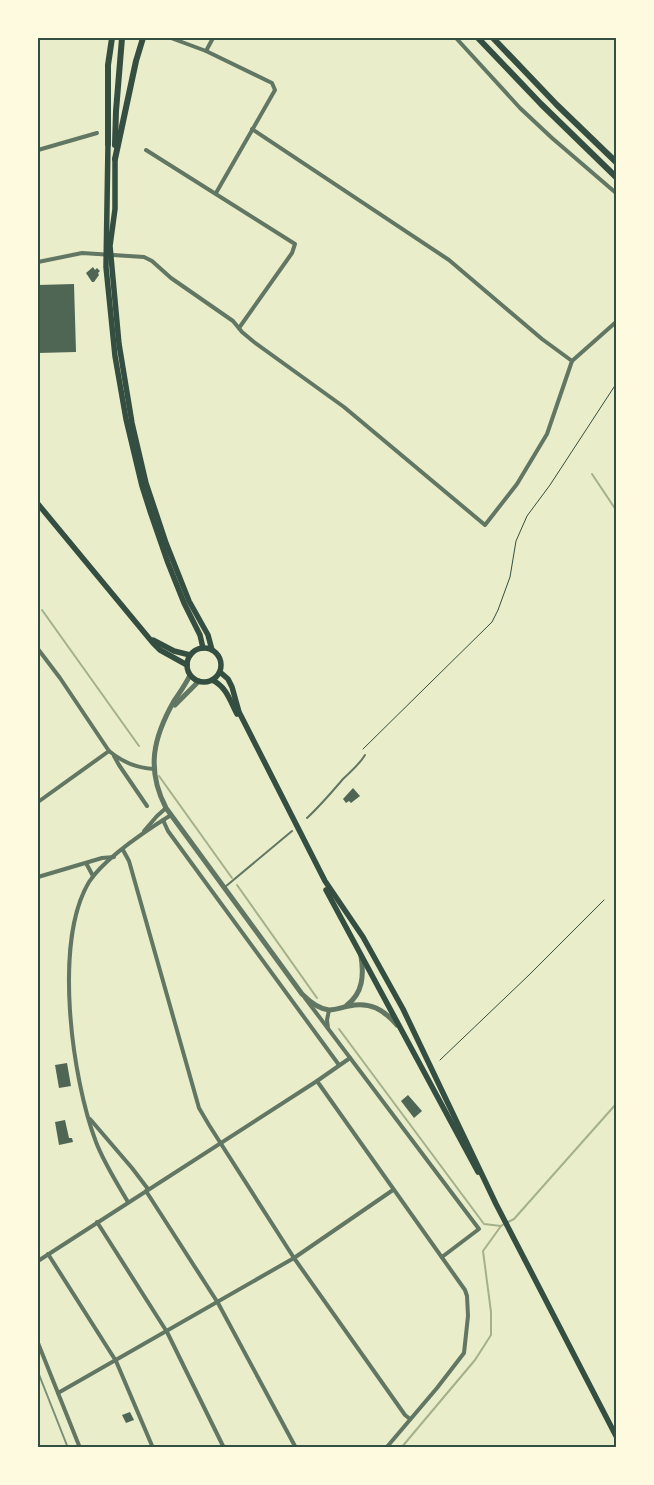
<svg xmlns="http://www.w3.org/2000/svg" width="654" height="1485" font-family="Montserrat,sans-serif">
<rect width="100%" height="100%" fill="#e9edc9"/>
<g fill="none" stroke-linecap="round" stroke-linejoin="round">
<g stroke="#a3b18a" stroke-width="2">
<polyline points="592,474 616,510"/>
<polyline points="42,610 139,746"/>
<polyline points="159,776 232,878"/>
<polyline points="237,885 317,998"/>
<polyline points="339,1029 484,1224 501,1226"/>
<polyline points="508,1222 514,1219 616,1104"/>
<polyline points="401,1448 475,1360 491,1335 491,1312 483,1251 501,1226 504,1224"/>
</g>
</g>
<g fill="#4f6655">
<polygon points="93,267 95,270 97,268 100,271 98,273 99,275 94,282 92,282 86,273"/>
<polygon points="74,284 76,352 38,353 38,285"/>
<polygon points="353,788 360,796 351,803 349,801 346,803 343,799"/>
<polygon points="67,1063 71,1086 59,1088 55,1065"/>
<polygon points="408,1095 422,1111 414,1118 401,1101"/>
<polygon points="65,1120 69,1138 72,1138 73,1142 59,1145 55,1122"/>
<polygon points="130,1412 134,1420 126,1423 122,1415"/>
</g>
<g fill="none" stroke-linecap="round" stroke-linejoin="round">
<g stroke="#344e41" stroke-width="1">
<polyline points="363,749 492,622 498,610 510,577 516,541 527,516 550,485 616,384"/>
<polyline points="440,1060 529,975 604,900"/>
</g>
<g stroke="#617663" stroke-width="2">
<path d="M307 818C320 806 331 793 343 779 351 771 359 765 365 755"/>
<polyline points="225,887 292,831"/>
</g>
<g stroke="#617663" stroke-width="4">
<polyline points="171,38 206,51 272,83 275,90 216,193"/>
<polyline points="456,38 520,108 552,138 616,193"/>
<polyline points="206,51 213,38"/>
<polyline points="252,129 449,260 542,339 572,361"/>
<polyline points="38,150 97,133"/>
<polyline points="146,150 295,244 292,253 239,328"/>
<polyline points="38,262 82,253 144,257 152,261 171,278 233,321 242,332 254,342 344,407 485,525 517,484 547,434 572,361 616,322"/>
<path d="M38 649 60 678 109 751C122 762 137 768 154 769"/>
<polyline points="114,756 119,765 147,806"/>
<polyline points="38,802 109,751"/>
<polyline points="163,820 168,831 339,1065"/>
<polyline points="144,831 157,816 166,808"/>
<polyline points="123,850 129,861 199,1108 209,1125 294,1258 405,1415 410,1419"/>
<polyline points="86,863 93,876"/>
<polyline points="38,877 102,858 114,857"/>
<polyline points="305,998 479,1229 442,1257"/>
<polyline points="328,1028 327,1020 329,1010"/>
<polyline points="317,1081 465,1290 467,1296 468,1316 464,1353 437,1388 386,1448"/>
<polyline points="90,1119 132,1168 148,1189"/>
<polyline points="146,1191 218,1303 296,1448"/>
<path d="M128 1202C117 1183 104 1163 96 1142 72 1079 53 942 89 882 104 859 147 830 171 815"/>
<polyline points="97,1222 167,1332 224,1448"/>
<polyline points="48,1254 116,1361 153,1448"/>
<polyline points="38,1261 317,1081 350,1058"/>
<polyline points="38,1343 80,1448"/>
<polyline points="58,1393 294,1258 393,1190"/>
</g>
<g stroke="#617663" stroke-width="5">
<path d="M190 675C186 684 180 692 174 701 153 738 146 769 166 808L302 994C309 1001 319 1009 329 1010 336 1010 343 1007 349 1006 370 1001 384 1010 397 1025"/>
<polyline points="175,705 199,681"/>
<path d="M347 1005C363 993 364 975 361 956"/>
</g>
<g stroke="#344e41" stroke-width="5.5">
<polyline points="108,144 106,267 115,356 126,419 142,486 150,511 168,563 184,603 200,635 203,648"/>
<polyline points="115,159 115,209 110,246 119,344 132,423 146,483 166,543 189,601 208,635 212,650"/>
<polyline points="38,504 153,643 160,650 187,665"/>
<polyline points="153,640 174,651 190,655"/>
<circle cx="204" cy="665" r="17"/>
<polyline points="220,672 228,679 232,687 239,712 325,881 363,937 403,1009 496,1204 616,1436"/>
<path d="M212 680C227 687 230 701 237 714"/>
<polyline points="326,890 478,1172"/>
</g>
<g stroke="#344e41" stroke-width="6">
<polyline points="478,38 541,104 616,177"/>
<polyline points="493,38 557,105 616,162"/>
<polyline points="108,144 108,65 112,38"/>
<polyline points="115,145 116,111 122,38"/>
<polyline points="115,159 136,61 143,38"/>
</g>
<polyline stroke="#7c8e77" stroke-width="2" points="38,1372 68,1448"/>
</g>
<rect width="654" height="1485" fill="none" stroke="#fefae0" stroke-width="78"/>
<rect x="39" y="39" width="576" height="1407" fill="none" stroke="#344e41" stroke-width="2"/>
</svg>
